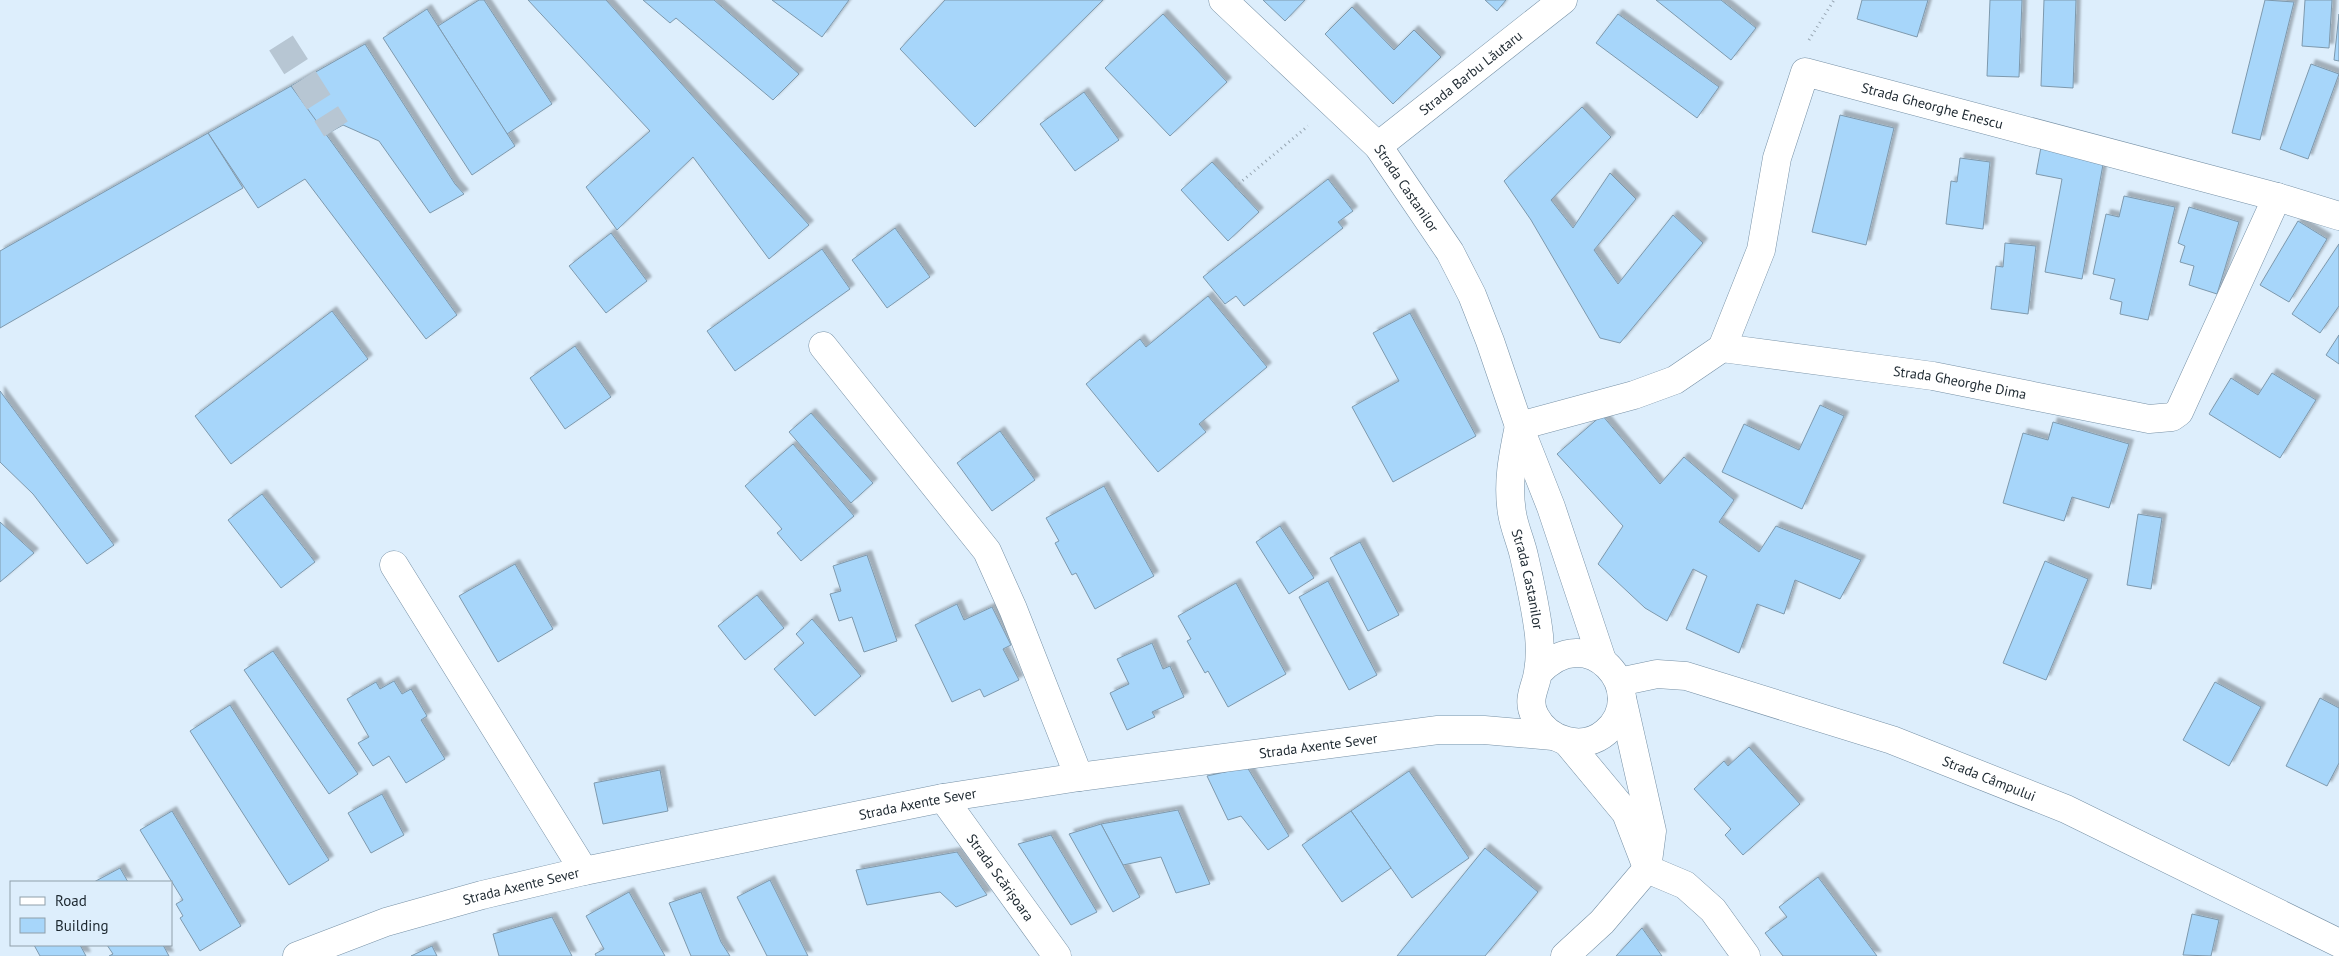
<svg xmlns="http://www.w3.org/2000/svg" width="2339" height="956" font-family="'PT Sans',sans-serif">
<defs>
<filter id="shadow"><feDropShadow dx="4.5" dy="-4.5" stdDeviation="1" flood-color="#0004"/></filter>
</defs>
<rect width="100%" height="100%" fill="#ddeefc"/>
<g fill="#a7d6fa" stroke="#7e99ad" filter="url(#shadow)">
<polygon points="479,0 484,0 552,104 507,134 438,26"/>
<polygon points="528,0 606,0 809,225 769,259 693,157 617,230 586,187 650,131"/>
<polygon points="643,0 714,0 799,74 773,100 676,18 670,23"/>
<polygon points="772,0 849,0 822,37"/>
<polygon points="945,0 1103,0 975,127 900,49"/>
<polygon points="1263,0 1305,0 1285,21"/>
<polygon points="1485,0 1506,0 1497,11"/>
<polygon points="1656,0 1721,0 1756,28 1731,60"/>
<polygon points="1862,0 1928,0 1917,37 1857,19"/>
<polygon points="1990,0 2022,0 2019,77 1987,76"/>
<polygon points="2044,0 2076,0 2073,88 2041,86"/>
<polygon points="2265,0 2294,2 2260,140 2232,133"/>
<polygon points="2305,0 2332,0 2329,48 2302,46"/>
<polygon points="1352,7 1394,50 1414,30 1441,57 1393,104 1325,34"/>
<polygon points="427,9 515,146 472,175 383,38"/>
<polygon points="1163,14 1227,82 1170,136 1105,68"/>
<polygon points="1618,14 1719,87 1697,118 1596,43"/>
<polygon points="2339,14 2339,61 2334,60"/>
<polygon points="365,44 455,184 464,194 430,213 379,141 343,125 325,135 291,86"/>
<polygon points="2311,64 2339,74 2308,159 2280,149"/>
<polygon points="291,86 457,315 426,339 305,179 258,208 208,133"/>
<polygon points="1084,92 1119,140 1075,171 1040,124"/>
<polygon points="1582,107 1611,137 1551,200 1573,228 1610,173 1636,199 1594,250 1618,284 1673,215 1703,243 1620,343 1600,338 1531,220 1504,181"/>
<polygon points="1840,115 1894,128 1866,245 1812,232"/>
<polygon points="208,133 243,188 0,328 0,251"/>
<polygon points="2041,147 2104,159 2082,279 2045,272 2062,179 2036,174"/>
<polygon points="1960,158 1990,162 1983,229 1946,224 1951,181 1957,182"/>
<polygon points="1212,162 1259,212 1228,241 1181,190"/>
<polygon points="1328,179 1353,211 1338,222 1343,228 1244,306 1236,296 1225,304 1203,277"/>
<polygon points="2124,196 2175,207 2148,320 2120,314 2122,302 2110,299 2115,279 2093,274 2106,214 2119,217"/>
<polygon points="2189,207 2239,222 2217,294 2189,285 2194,266 2180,262 2185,246 2178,243"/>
<polygon points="2298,221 2327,239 2289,302 2260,285"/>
<polygon points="895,228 930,277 887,308 852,260"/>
<polygon points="611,233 647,281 606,313 569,266"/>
<polygon points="2005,243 2036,246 2028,314 1991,309 1996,266 2003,267"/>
<polygon points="2339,244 2339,306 2320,333 2292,314"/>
<polygon points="822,249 850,289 735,371 707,331"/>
<polygon points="1208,296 1267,367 1199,424 1206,432 1158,472 1086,384 1140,339 1146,347"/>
<polygon points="332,311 368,359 231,464 195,416"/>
<polygon points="1410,313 1476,436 1393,482 1352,407 1399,381 1373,333"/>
<polygon points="2339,335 2339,364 2326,355"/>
<polygon points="575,346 611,397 565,429 530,378"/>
<polygon points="2272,373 2316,400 2280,458 2209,414 2231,378 2258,395"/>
<polygon points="0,391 114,545 87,564 33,494 0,462"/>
<polygon points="1820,405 1844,416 1802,509 1722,472 1744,424 1799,450"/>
<polygon points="811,413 873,483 851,503 789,432"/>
<polygon points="1602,415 1660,484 1684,457 1734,500 1719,522 1759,552 1776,526 1861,560 1840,599 1795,580 1784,614 1757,604 1739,653 1686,629 1707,576 1693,569 1667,621 1645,608 1598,564 1623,526 1557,454"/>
<polygon points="2053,422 2129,444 2109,508 2072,497 2064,521 2003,503 2023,433 2048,440"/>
<polygon points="1000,431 1035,480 992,511 957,463"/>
<polygon points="793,444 854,516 801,561 777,533 782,529 745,486"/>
<polygon points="1104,486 1154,576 1095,609 1076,573 1072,575 1055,543 1059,541 1046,518"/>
<polygon points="262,494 315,562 281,588 228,520"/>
<polygon points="2138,514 2162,518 2151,589 2127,585"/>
<polygon points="0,522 34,553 0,582"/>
<polygon points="1280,526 1314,578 1289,594 1256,542"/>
<polygon points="1360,542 1399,615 1368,631 1330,558"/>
<polygon points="867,555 897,641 864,652 852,617 839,621 830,594 841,591 833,566"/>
<polygon points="2045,561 2088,579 2046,680 2003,663"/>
<polygon points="515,564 553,629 498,662 459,596"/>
<polygon points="1328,581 1377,675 1349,690 1299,597"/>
<polygon points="1236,583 1286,674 1228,707 1208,671 1205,673 1187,641 1191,639 1178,616"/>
<polygon points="757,595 784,628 745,660 718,626"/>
<polygon points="957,604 964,620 992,607 1011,645 1003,649 1019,680 984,697 980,689 952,702 915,625"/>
<polygon points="812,619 861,676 815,716 774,669 804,643 796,634"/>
<polygon points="1152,643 1163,669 1170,666 1184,697 1152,712 1155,717 1127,730 1110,693 1129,684 1117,659"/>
<polygon points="273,651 358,774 329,794 244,670"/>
<polygon points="394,681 402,694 411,689 427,716 421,720 445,759 406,783 389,756 373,766 358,743 369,737 347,699 376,682 380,689"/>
<polygon points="2215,682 2261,707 2229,766 2183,740"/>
<polygon points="2320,698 2339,708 2339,763 2327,786 2286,766"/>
<polygon points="230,705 329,860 289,885 190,731"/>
<polygon points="1749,747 1800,804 1743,855 1725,835 1731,829 1694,789 1724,761 1728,766"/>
<polygon points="1247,767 1289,836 1268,850 1241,816 1228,820 1207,776"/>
<polygon points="660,770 668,811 603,824 594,783"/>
<polygon points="1409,771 1469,858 1412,898 1351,811"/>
<polygon points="382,794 404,835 371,853 348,813"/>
<polygon points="1178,810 1210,884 1176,893 1161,857 1123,865 1101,824"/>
<polygon points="172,811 241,926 200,951 180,918 183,916 176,904 183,900 140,830"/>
<polygon points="1351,811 1391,868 1342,902 1302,845"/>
<polygon points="1101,824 1140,897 1113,912 1069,834"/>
<polygon points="1051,835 1097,912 1071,925 1018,844"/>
<polygon points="1485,848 1538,892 1485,956 1397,956"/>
<polygon points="957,852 987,895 956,907 940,892 867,905 856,870"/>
<polygon points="120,868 128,882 94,882"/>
<polygon points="1818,877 1877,956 1783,956 1765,933 1787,917 1779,907"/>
<polygon points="770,880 808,956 767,956 737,897"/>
<polygon points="629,892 665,956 596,956 595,954 604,949 586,916"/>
<polygon points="701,892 721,942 730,956 691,956 669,903"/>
<polygon points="2192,914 2219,920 2211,956 2183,955"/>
<polygon points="552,917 572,956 499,956 493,934"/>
<polygon points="1642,928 1662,956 1616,956"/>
<polygon points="34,945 80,945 86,956 40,956"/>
<polygon points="107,945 163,945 169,956 109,956 113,954"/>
<polygon points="432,946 437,956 411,956"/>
</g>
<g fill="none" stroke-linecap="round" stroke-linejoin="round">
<polyline stroke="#b7c6d3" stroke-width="28" stroke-dasharray="28 14" stroke-linecap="butt" points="281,43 336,129"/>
<g stroke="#7791a6" stroke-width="29">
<g id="street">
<path id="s1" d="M1378 146 1563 0"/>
<polyline points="823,346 987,551 1013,609 1079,777"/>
<path id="s2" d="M1722 348 1761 250 1777 158 1805 72 2277 197 2339 216"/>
<path id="s3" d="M1519 426 1634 395 1675 380 1722 348 1933 376 2149 419 2172 417 2179 412 2277 197"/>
<polyline points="394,565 584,871"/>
<path id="s4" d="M1619 682 1657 674 1686 676 1892 740 2066 809 2339 943"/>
<path id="s5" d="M943 798 1057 956"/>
<polyline points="1647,869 1685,885 1713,910 1746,956"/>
</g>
</g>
<g stroke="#7791a6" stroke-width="29">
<g id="secondary">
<path id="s6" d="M1223 0 1378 146 1450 252 1472 295 1490 341 1519 426 1551 507 1602 660"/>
<path id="s7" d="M1519 426C1513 455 1507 483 1512 513 1514 527 1521 542 1524 556 1530 582 1536 609 1539 635 1540 646 1540 661 1538 672 1536 688 1526 699 1535 716 1548 741 1583 752 1606 732 1652 692 1588 617 1538 673"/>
<polyline points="1567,742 1626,813 1646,865"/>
<path id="s8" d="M297 956 386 922 482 895 584 871 943 798 1079 777 1438 730H1484L1553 736"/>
<polyline points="1565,956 1602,922 1647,869 1652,831 1622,698"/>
</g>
</g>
<g stroke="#97a6b2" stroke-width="3" stroke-dasharray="1 4" stroke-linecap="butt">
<polyline points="1809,40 1834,0"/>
<polyline points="1235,187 1308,126"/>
</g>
<use href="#street" stroke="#fff" stroke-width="28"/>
<use href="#secondary" stroke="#fff" stroke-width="28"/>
</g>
<g text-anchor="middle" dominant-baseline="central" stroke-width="5" stroke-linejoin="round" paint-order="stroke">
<g font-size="14" fill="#1d2830" stroke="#ddeefc">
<text stroke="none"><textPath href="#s1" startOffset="118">Strada Barbu Lăutaru</textPath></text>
<text stroke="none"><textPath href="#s2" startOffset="421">Strada Gheorghe Enescu</textPath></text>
<text stroke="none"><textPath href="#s6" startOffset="264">Strada Castanilor</textPath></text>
<text stroke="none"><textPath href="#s3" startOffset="460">Strada Gheorghe Dima</textPath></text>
<text stroke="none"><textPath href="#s7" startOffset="156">Strada Castanilor</textPath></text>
<text stroke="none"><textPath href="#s8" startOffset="1045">Strada Axente Sever</textPath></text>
<text stroke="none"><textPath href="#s4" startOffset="388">Strada Câmpului</textPath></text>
<text stroke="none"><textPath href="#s8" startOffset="640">Strada Axente Sever</textPath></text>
<text stroke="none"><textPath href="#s5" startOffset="98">Strada Scărișoara</textPath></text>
<text stroke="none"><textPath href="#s8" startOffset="235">Strada Axente Sever</textPath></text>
</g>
</g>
<rect x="10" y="881" width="162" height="65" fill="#ddeefc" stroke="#909faa"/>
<rect x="20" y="897" width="25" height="8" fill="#ffffff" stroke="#909faa"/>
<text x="55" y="906" font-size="15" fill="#1d2830">Road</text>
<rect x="20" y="918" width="25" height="15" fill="#a7d6fa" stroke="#909faa"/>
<text x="55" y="931" font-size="15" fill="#1d2830">Building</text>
</svg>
